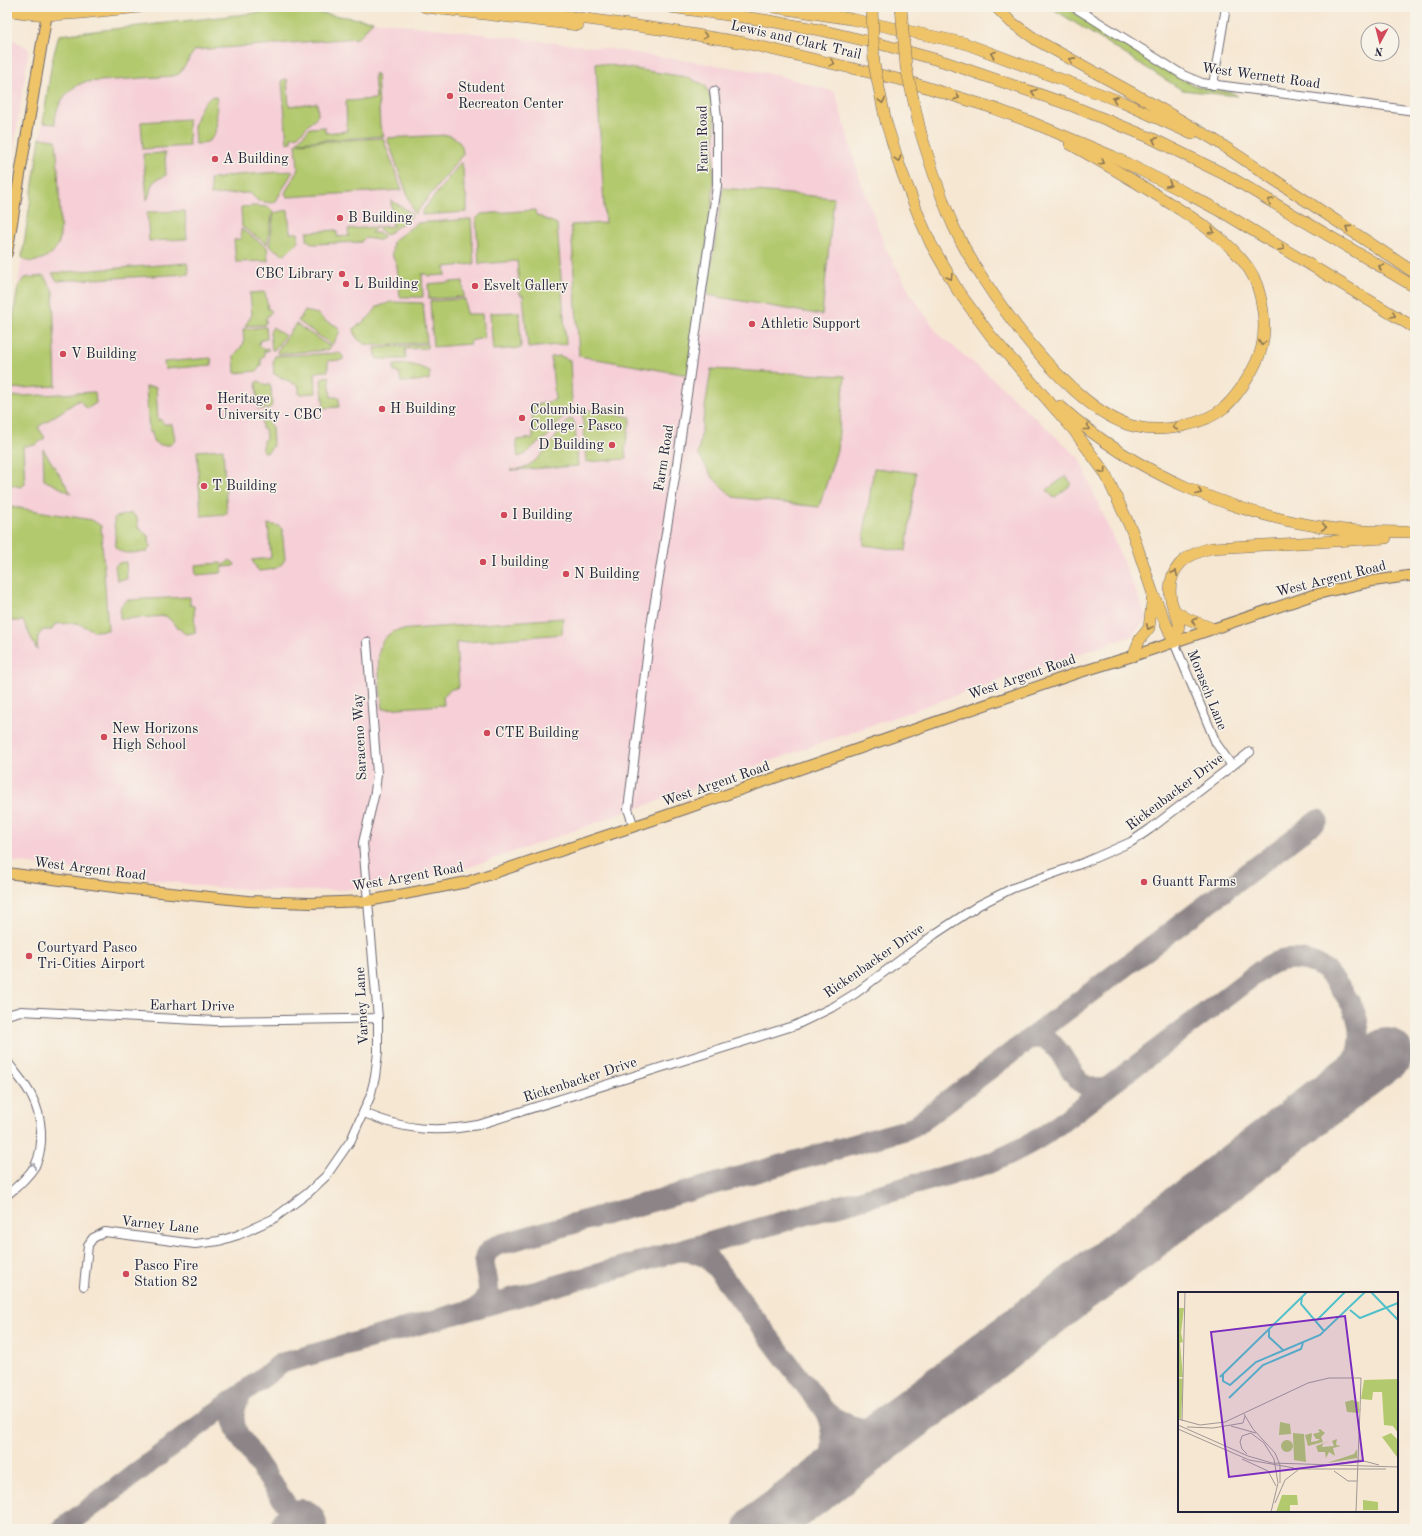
<svg xmlns="http://www.w3.org/2000/svg" width="1422" height="1536" font-family="'Old Standard TT',serif">
<rect width="100%" height="100%" fill="#f7f3e8"/>
<filter id="ink" filterUnits="userSpaceOnUse"><feTurbulence type="fractalNoise" baseFrequency=".025" numOctaves="2"/><feDisplacementMap in="SourceGraphic" scale="8" xChannelSelector="R" yChannelSelector="G"/><feConvolveMatrix kernelMatrix="1 2 1 2 8 2 1 2 1" color-interpolation-filters="sRGB"/></filter>
<filter id="wash" filterUnits="userSpaceOnUse"><feTurbulence type="fractalNoise" baseFrequency=".012" numOctaves="4" result="noise"/><feDisplacementMap in="SourceGraphic" scale="16" xChannelSelector="R" yChannelSelector="G"/><feGaussianBlur stdDeviation="0.9" result="paint"/><feColorMatrix in="noise" values="0 0 0 0 0 0 0 0 0 0 0 0 0 0 0 0 0 1.4 0 .05"/><feComposite in="paint" operator="in"/></filter>
<g filter="url(#wash)">
<rect width="100%" height="100%" fill="#f6e7d3"/>
<g fill="#f6cfd7">
<polygon points="291,9 373,21 602,48 774,74 835,92 858,173 885,247 911,294 939,335 993,379 1079,458 1147,618 1132,636 968,691 525,848 460,870 434,875 344,890 278,891 211,887 7,861 7,356 52,61 59,35"/>
<polygon points="7,36 29,49 7,190"/>
</g>
<g fill="#b3c96e" stroke="#6a7654">
<polygon points="1050,7 1066,7 1183,80 1198,87 1231,92 1238,96 1182,90"/>
<path d="M291 9 373 21 358 38 195 50 179 74 173 76 85 82C67 88 55 105 55 124L43 123 52 61 59 35Z"/>
<polygon points="596,63 686,77 705,85 711,98 715,118 713,197 688,375 579,356 571,225 605,223"/>
<polygon points="374,74 377,74 380,126 384,136 297,142 310,128 325,127 325,133 347,131 346,101 376,99"/>
<polygon points="287,79 289,106 317,103 318,115 298,136 291,137 292,142 287,143 282,80"/>
<path d="M214 96 216 97 217 100C215 120 223 144 195 144 195 139 194 133 194 128 195 118 203 98 214 96Z"/>
<polygon points="188,119 189,146 143,149 141,122"/>
<path d="M447 135C457 137 463 144 463 154L415 214 414 213 387 138Z"/>
<path d="M40 138 56 140C58 165 59 189 60 214 60 223 61 233 59 242 56 253 46 258 36 261 31 262 25 262 22 257Z"/>
<polygon points="383,138 402,190 287,197 285,193 298,169 296,143"/>
<path d="M165 153 166 175C162 178 157 178 154 182 149 187 151 195 147 200L143 154Z"/>
<polygon points="461,162 463,168 464,188 467,199 467,212 422,215 422,212"/>
<polygon points="293,171 276,201 273,203 258,201 250,193 247,193 211,195 210,179 222,178 225,176"/>
<polygon points="723,188 834,198 822,315 707,295"/>
<polygon points="391,200 411,213 411,217 386,235 377,227 371,233 380,233 384,237 379,240 365,238 361,242 313,244 307,240 307,232 336,230 338,237 349,236 348,229 393,226"/>
<polygon points="255,206 269,207 273,211 267,244 242,227 241,207"/>
<polygon points="288,210 290,233 298,233 299,242 284,255 269,246 274,213"/>
<polygon points="535,210 536,215 557,224 566,344 528,348 523,295 520,295 517,261 479,264 476,219 481,214"/>
<polygon points="185,211 187,239 149,241 147,212"/>
<polygon points="471,219 474,264 445,267 446,275 428,276 427,274 422,274 423,297 400,297 397,266 392,255 393,241 417,223"/>
<polygon points="241,229 267,247 268,261 236,262 234,240 241,239"/>
<polygon points="187,263 189,274 57,281 52,273"/>
<polygon points="44,276 53,291 56,386 7,389 7,356 18,287 24,278"/>
<polygon points="463,281 464,297 429,299 428,284"/>
<polygon points="265,292 268,309 272,311 266,318 266,323 264,325 245,326 252,315 250,293"/>
<polygon points="465,299 466,314 482,314 484,338 470,341 470,344 433,347 430,301"/>
<path d="M391 302 423 303 427 342C416 343 405 344 395 344 380 345 355 350 354 328 364 322 371 317 377 307Z"/>
<polygon points="305,311 318,314 325,321 337,326 340,332 332,345 298,321"/>
<polygon points="519,312 521,348 493,350 490,313"/>
<polygon points="296,324 331,347 328,350 278,354 277,351"/>
<polygon points="266,327 267,338 261,340 258,345 263,349 268,348 268,351 264,351 264,357 261,359 261,365 257,371 235,373 234,356 244,343 243,329"/>
<polygon points="273,327 285,336 274,350 272,350 270,332"/>
<polygon points="427,344 427,348 405,349 406,359 377,359 375,348"/>
<polygon points="339,353 343,356 343,360 328,361 328,371 315,372 316,393 299,394 299,386 274,374 273,361 275,356"/>
<polygon points="560,356 570,360 572,403 569,411 547,437 535,445 526,454 518,457 516,440 533,438 532,406 555,400 551,357"/>
<polygon points="211,358 212,365 165,369 164,362"/>
<polygon points="406,364 417,366 430,371 429,380 401,382 399,372 394,372 394,365"/>
<polygon points="711,369 845,376 837,450 819,507 733,497 713,478 698,454"/>
<polygon points="329,376 331,397 339,397 339,407 324,408 321,380 324,377"/>
<polygon points="260,381 263,384 270,385 271,388 272,404 271,407 268,409 258,409 256,382"/>
<polygon points="146,387 156,387 158,421 160,419 164,424 172,424 175,439 170,445 159,445 153,441 152,432 149,433"/>
<polygon points="95,392 96,403 87,409 79,400 38,427 45,438 35,445 23,446 25,484 21,487 7,484 7,397"/>
<polygon points="582,409 631,417 625,448 626,459 586,462"/>
<polygon points="265,419 272,427 273,446 268,452 263,452 263,440 266,439 265,429 262,429 262,420"/>
<path d="M569 419H573L575 426 578 466 510 470C515 470 521 469 525 467 542 460 558 433 569 419Z"/>
<polygon points="43,449 71,493 44,480"/>
<polygon points="223,449 227,514 201,516 197,451"/>
<polygon points="874,468 916,473 906,551 864,545 864,535"/>
<polygon points="1066,476 1072,484 1054,498 1047,490"/>
<polygon points="7,506 92,520 101,526 108,630 95,631 77,623 55,624 52,630 43,630 38,636 37,650 23,621 7,621"/>
<path d="M132 513 137 518 138 527 149 537 150 547 147 552C137 552 123 556 116 548L114 519 116 517Z"/>
<path d="M268 524 279 526 282 529 285 559C280 570 270 570 259 571L257 569 252 560 271 558Z"/>
<polygon points="230,560 235,564 234,566 223,567 221,573 196,575 195,565 221,563 223,566"/>
<polygon points="126,562 127,579 117,580 115,566 119,563"/>
<path d="M188 597H190V605L194 606 195 633 185 634 166 616 120 619C120 610 119 605 127 600Z"/>
<path d="M563 618 562 634 456 643 459 687 449 690 443 697 444 705 383 709C381 698 380 686 379 674 378 655 376 637 398 630Z"/>
</g>
<g fill="none" stroke-linecap="round" stroke-linejoin="round">
<g stroke="#8c8487" stroke-width="21">
<path d="M1029 1039C1036 1038 1042 1037 1048 1041 1070 1055 1073 1098 1108 1087"/>
<path d="M681 1251 692 1252 708 1258 728 1283 825 1411C834 1431 836 1457 822 1476 818 1482 812 1487 808 1492"/>
<path d="M476 1308C508 1287 464 1260 498 1245L905 1130 916 1125 1318 820"/>
<path d="M241 1394C234 1408 231 1419 238 1434L303 1529"/>
<path d="M823 1409C851 1433 873 1433 906 1418"/>
<path d="M62 1529 282 1363 987 1164C1009 1155 1029 1145 1049 1132L1248 980C1256 974 1264 967 1273 963 1289 956 1312 959 1325 970 1331 975 1336 982 1341 989 1351 1003 1357 1012 1359 1030 1360 1048 1354 1066 1348 1083"/>
</g>
<g stroke="#8c8487" stroke-width="52">
<polyline points="296,1529 301,1525"/>
<polyline points="760,1529 1387,1054"/>
</g>
</g>
</g>
<g filter="url(#ink)">
<g fill="none" stroke-linecap="round" stroke-linejoin="round">
<g stroke="#6c6770" stroke-width="10">
<g id="minor">
<polyline points="1074,7 1183,75 1202,83 1415,111"/>
<polyline points="1213,85 1226,7"/>
<polyline points="1174,642 1216,743 1232,766"/>
<polyline points="634,827 628,809 651,626 676,471 717,186 717,117 714,91"/>
<polyline points="7,1015 21,1011 216,1021 346,1019 378,1018"/>
<path d="M7 1061C15 1073 26 1084 32 1097 42 1116 45 1146 35 1166 28 1177 17 1187 7 1195"/>
<path d="M364 1113C404 1130 435 1133 478 1125L796 1025 835 1006 856 993 935 934 979 905 1013 888 1083 863 1131 842 1150 829 1250 752"/>
<polyline points="84,1286 88,1245 93,1238 105,1232 195,1244 219,1241 238,1235 273,1219 308,1193 326,1176 351,1140 370,1097 375,1077 378,1052 378,1018 363,843 375,792 377,774 367,642"/>
</g>
</g>
<g stroke="#6c6770" stroke-width="12">
<g id="major">
<polyline points="7,253 48,7"/>
<polyline points="7,873 122,888 248,901 311,903 368,901 467,882 653,820 1074,674 1133,656 1313,595 1373,581 1415,575"/>
</g>
</g>
<g stroke="#6c6770" stroke-width="12">
<g id="highway">
<polyline points="425,7 578,25"/>
<polyline points="501,7 666,30 745,43 906,81 990,107 1031,122 1112,156 1190,195 1229,216 1415,328"/>
<polyline points="670,7 764,20 820,30 884,45 945,62 1070,105 1151,138 1230,177 1415,287"/>
<polyline points="774,7 851,19 964,43 1122,102 1192,134"/>
<polyline points="996,7 1011,22 1038,41 1149,102 1213,139 1415,273"/>
<path d="M7 10C51 20 96 11 140 7"/>
<polyline points="886,122 900,167 920,219 931,244 958,291 991,336 1073,429 1105,473 1132,531 1153,594 1174,642"/>
<path d="M921 134C931 165 940 196 953 225 980 285 1071 414 1137 427 1163 433 1204 425 1225 407 1239 394 1258 365 1262 346 1267 323 1262 289 1249 269 1230 242 1206 227 1179 209 1143 186 1107 165 1070 144"/>
<path d="M1060 406C1135 474 1236 516 1336 529 1362 532 1389 532 1415 532"/>
<polyline points="1175,611 1188,619 1214,629"/>
<path d="M1174 642C1175 637 1179 630 1179 624 1178 616 1173 609 1171 600 1166 570 1184 554 1212 548L1386 538"/>
<polyline points="1133,656 1140,639 1149,628 1153,594"/>
</g>
</g>
<use href="#minor" stroke="#fff" stroke-width="8"/>
<use href="#major" stroke="#efc469" stroke-width="10"/>
<use href="#highway" stroke="#efc469" stroke-width="11"/>
<g stroke="#6c6770" stroke-width="12" stroke-linecap="butt">
<g id="highway-bridge">
<polyline points="872,7 874,64 886,122"/>
<polyline points="901,7 906,67 921,134"/>
</g>
</g>
<use href="#highway-bridge" stroke="#efc469" stroke-width="11"/>
</g>
<defs><path id="oneway-chevron" d="M-2-3.5L2.5 0L-2 3.5" fill="none" stroke-width="1.6" stroke-linecap="round" stroke-linejoin="round"/></defs>
<g stroke="#887352">
<use href="#oneway-chevron" transform="translate(705 36) rotate(9)"/>
<use href="#oneway-chevron" transform="translate(993 54) rotate(-160)"/>
<use href="#oneway-chevron" transform="translate(1072 60) rotate(-152)"/>
<use href="#oneway-chevron" transform="translate(832 63) rotate(14)"/>
<use href="#oneway-chevron" transform="translate(1034 92) rotate(-160)"/>
<use href="#oneway-chevron" transform="translate(957 97) rotate(18)"/>
<use href="#oneway-chevron" transform="translate(1115 99) rotate(-160)"/>
<use href="#oneway-chevron" transform="translate(882 101) rotate(78)"/>
<use href="#oneway-chevron" transform="translate(1155 140) rotate(-155)"/>
<use href="#oneway-chevron" transform="translate(898 159) rotate(73)"/>
<use href="#oneway-chevron" transform="translate(1102 162) rotate(30)"/>
<use href="#oneway-chevron" transform="translate(1169 184) rotate(27)"/>
<use href="#oneway-chevron" transform="translate(1270 201) rotate(-149)"/>
<use href="#oneway-chevron" transform="translate(1348 228) rotate(-146)"/>
<use href="#oneway-chevron" transform="translate(1212 231) rotate(33)"/>
<use href="#oneway-chevron" transform="translate(1282 248) rotate(31)"/>
<use href="#oneway-chevron" transform="translate(1381 267) rotate(-149)"/>
<use href="#oneway-chevron" transform="translate(950 277) rotate(59)"/>
<use href="#oneway-chevron" transform="translate(1393 315) rotate(31)"/>
<use href="#oneway-chevron" transform="translate(1262 343) rotate(97)"/>
<use href="#oneway-chevron" transform="translate(1175 427) rotate(167)"/>
<use href="#oneway-chevron" transform="translate(1087 428) rotate(38)"/>
<use href="#oneway-chevron" transform="translate(1103 471) rotate(57)"/>
<use href="#oneway-chevron" transform="translate(1199 492) rotate(23)"/>
<use href="#oneway-chevron" transform="translate(1324 527) rotate(9)"/>
<use href="#oneway-chevron" transform="translate(1175 573) rotate(-65)"/>
<use href="#oneway-chevron" transform="translate(1194 621) rotate(-161)"/>
<use href="#oneway-chevron" transform="translate(1149 627) rotate(114)"/>
</g>
<use stroke="#9c9ca7" href="#oneway-chevron" transform="translate(33 1166) rotate(-61)"/>
</g>
<g fill="#d1495b" stroke="#f7f3e8" stroke-width="1.5">
<circle cx="450" cy="96" r="4"/>
<circle cx="215" cy="159" r="4"/>
<circle cx="340" cy="218" r="4"/>
<circle cx="342" cy="274" r="4"/>
<circle cx="346" cy="284" r="4"/>
<circle cx="475" cy="286" r="4"/>
<circle cx="752" cy="324" r="4"/>
<circle cx="63" cy="354" r="4"/>
<circle cx="209" cy="407" r="4"/>
<circle cx="382" cy="409" r="4"/>
<circle cx="522" cy="418" r="4"/>
<circle cx="612" cy="445" r="4"/>
<circle cx="204" cy="486" r="4"/>
<circle cx="504" cy="515" r="4"/>
<circle cx="483" cy="562" r="4"/>
<circle cx="566" cy="574" r="4"/>
<circle cx="487" cy="733" r="4"/>
<circle cx="104" cy="737" r="4"/>
<circle cx="1144" cy="882" r="4"/>
<circle cx="29" cy="956" r="4"/>
<circle cx="126" cy="1274" r="4"/>
</g>
<g text-anchor="middle" dominant-baseline="central" stroke-width="3" stroke-linejoin="round" paint-order="stroke">
<g font-size="14" fill="#22223b" stroke="#f7f3e8">
<text transform="translate(796 40) rotate(13)">Lewis and Clark Trail</text>
<text transform="translate(1261 76) rotate(8)">West Wernett Road</text>
<text transform="translate(703 139) rotate(-91)">Farm Road</text>
<text transform="translate(664 458) rotate(-81)">Farm Road</text>
<text transform="translate(1331 579) rotate(-14)">West Argent Road</text>
<text transform="translate(1022 677) rotate(-19)">West Argent Road</text>
<text transform="translate(1207 690) rotate(68)">Morasch Lane</text>
<text transform="translate(360 737) rotate(-93)">Saraceno Way</text>
<text transform="translate(716 784) rotate(-19)">West Argent Road</text>
<text transform="translate(1175 792) rotate(-37)">Rickenbacker Drive</text>
<text transform="translate(90 869) rotate(7)">West Argent Road</text>
<text transform="translate(408 877) rotate(-10)">West Argent Road</text>
<text transform="translate(874 961) rotate(-35)">Rickenbacker Drive</text>
<text transform="translate(192 1006) rotate(1)">Earhart Drive</text>
<text transform="translate(362 1006) rotate(-93)">Varney Lane</text>
<text transform="translate(580 1080) rotate(-18)">Rickenbacker Drive</text>
<text transform="translate(160 1225) rotate(6)">Varney Lane</text>
</g>
<g font-size="14" fill="#22223b" stroke="#f7f3e8" text-anchor="start">
<text x="458" y="88">Student<tspan x="458" dy="16">Recreaton Center</tspan></text>
<text x="223" y="159">A Building</text>
<text x="348" y="218">B Building</text>
<text x="334" y="274" text-anchor="end">CBC Library</text>
<text x="354" y="284">L Building</text>
<text x="483" y="286">Esvelt Gallery</text>
<text x="760" y="324">Athletic Support</text>
<text x="71" y="354">V Building</text>
<text x="217" y="399">Heritage<tspan x="217" dy="16">University - CBC</tspan></text>
<text x="390" y="409">H Building</text>
<text x="530" y="410">Columbia Basin<tspan x="530" dy="16">College - Pasco</tspan></text>
<text x="604" y="445" text-anchor="end">D Building</text>
<text x="212" y="486">T Building</text>
<text x="512" y="515">I Building</text>
<text x="491" y="562">I building</text>
<text x="574" y="574">N Building</text>
<text x="112" y="729">New Horizons<tspan x="112" dy="16">High School</tspan></text>
<text x="495" y="733">CTE Building</text>
<text x="1152" y="882">Guantt Farms</text>
<text x="37" y="948">Courtyard Pasco<tspan x="37" dy="16">Tri-Cities Airport</tspan></text>
<text x="134" y="1266">Pasco Fire<tspan x="134" dy="16">Station 82</tspan></text>
</g>
</g>
<g transform="translate(1178 1292)">
<rect width="220" height="220" fill="#f6e7d3"/>
<path d="M0 16H6L3 41 5 50 2 51 5 85H0ZM0 86 5 87 3 127 0 126ZM220 87V141L215 134 206 133 204 100H195L194 108 183 107 186 88ZM174 108 181 110V121L169 120 167 110ZM102 130 112 132 113 142 101 143ZM142 137 147 141 143 145 145 150 130 154 127 143 134 141 133 150 139 149 142 147H138L135 142 142 140 140 138ZM115 141 126 142 128 170 116 168ZM213 141 220 148V173L219 165 204 145ZM159 147 158 153 163 154 155 156 157 164 151 160 148 166 147 160H140L138 154 152 149 145 152 144 155 156 154 154 149ZM103 154a6 6 0 1 1 12 0a6 6 0 1 1-12 0ZM179 157V166L149 171 176 162ZM104 203H119L120 213H112V220H98ZM185 208 200 210V218H185Z" fill="#b3c96e"/>
<path fill="none" stroke="#52c0c9" stroke-width="2" d="M193 0 220 28M124 5 123 12 146 39M172 18 182 26 220 11M139 28 167 0M91 37V45L105 58M45 82V89L52 93 78 70 142 43 187 0M42 85 129 0M51 106 85 73 123 57 125 51"/>
<path fill="none" stroke="#a19896" stroke-width="1" d="M66 122 75 137 97 161 102 173V191M0 127 22 133 47 130 130 91 151 86H183L182 118M4 129 7 0M0 133 70 164 94 171 220 175M53 134 78 141M9 135 35 136 65 131 67 124M0 137 71 168 116 176M69 162 64 157 62 150 64 144 73 141 86 151 96 167 100 191 93 220M64 167 90 179 98 194M158 172 182 168 201 173M114 177H208M156 179 170 189H179M97 211 107 188 120 178M178 220 182 117"/>
<path fill="#7b2cbf" fill-opacity="0.15" stroke="#7b2cbf" stroke-width="2" d="M167 24 185 169 51 185 33 40Z"/>
<rect width="220" height="220" fill="none" stroke="#22223b" stroke-width="2"/>
</g>
<rect width="1422" height="1536" fill="none" stroke="#f7f3e8" stroke-width="24"/>
<g transform="translate(1380 42) rotate(187)"><circle r="19" fill="#f7f3e8" stroke="#a29fa3"/>
<path d="M0-3L7 15L0 10L-7 15Z" fill="#d1495b"/>
<text y="-6" font-size="11" font-weight="bold" text-anchor="middle" fill="#22223b">N</text>
</g>
</svg>
